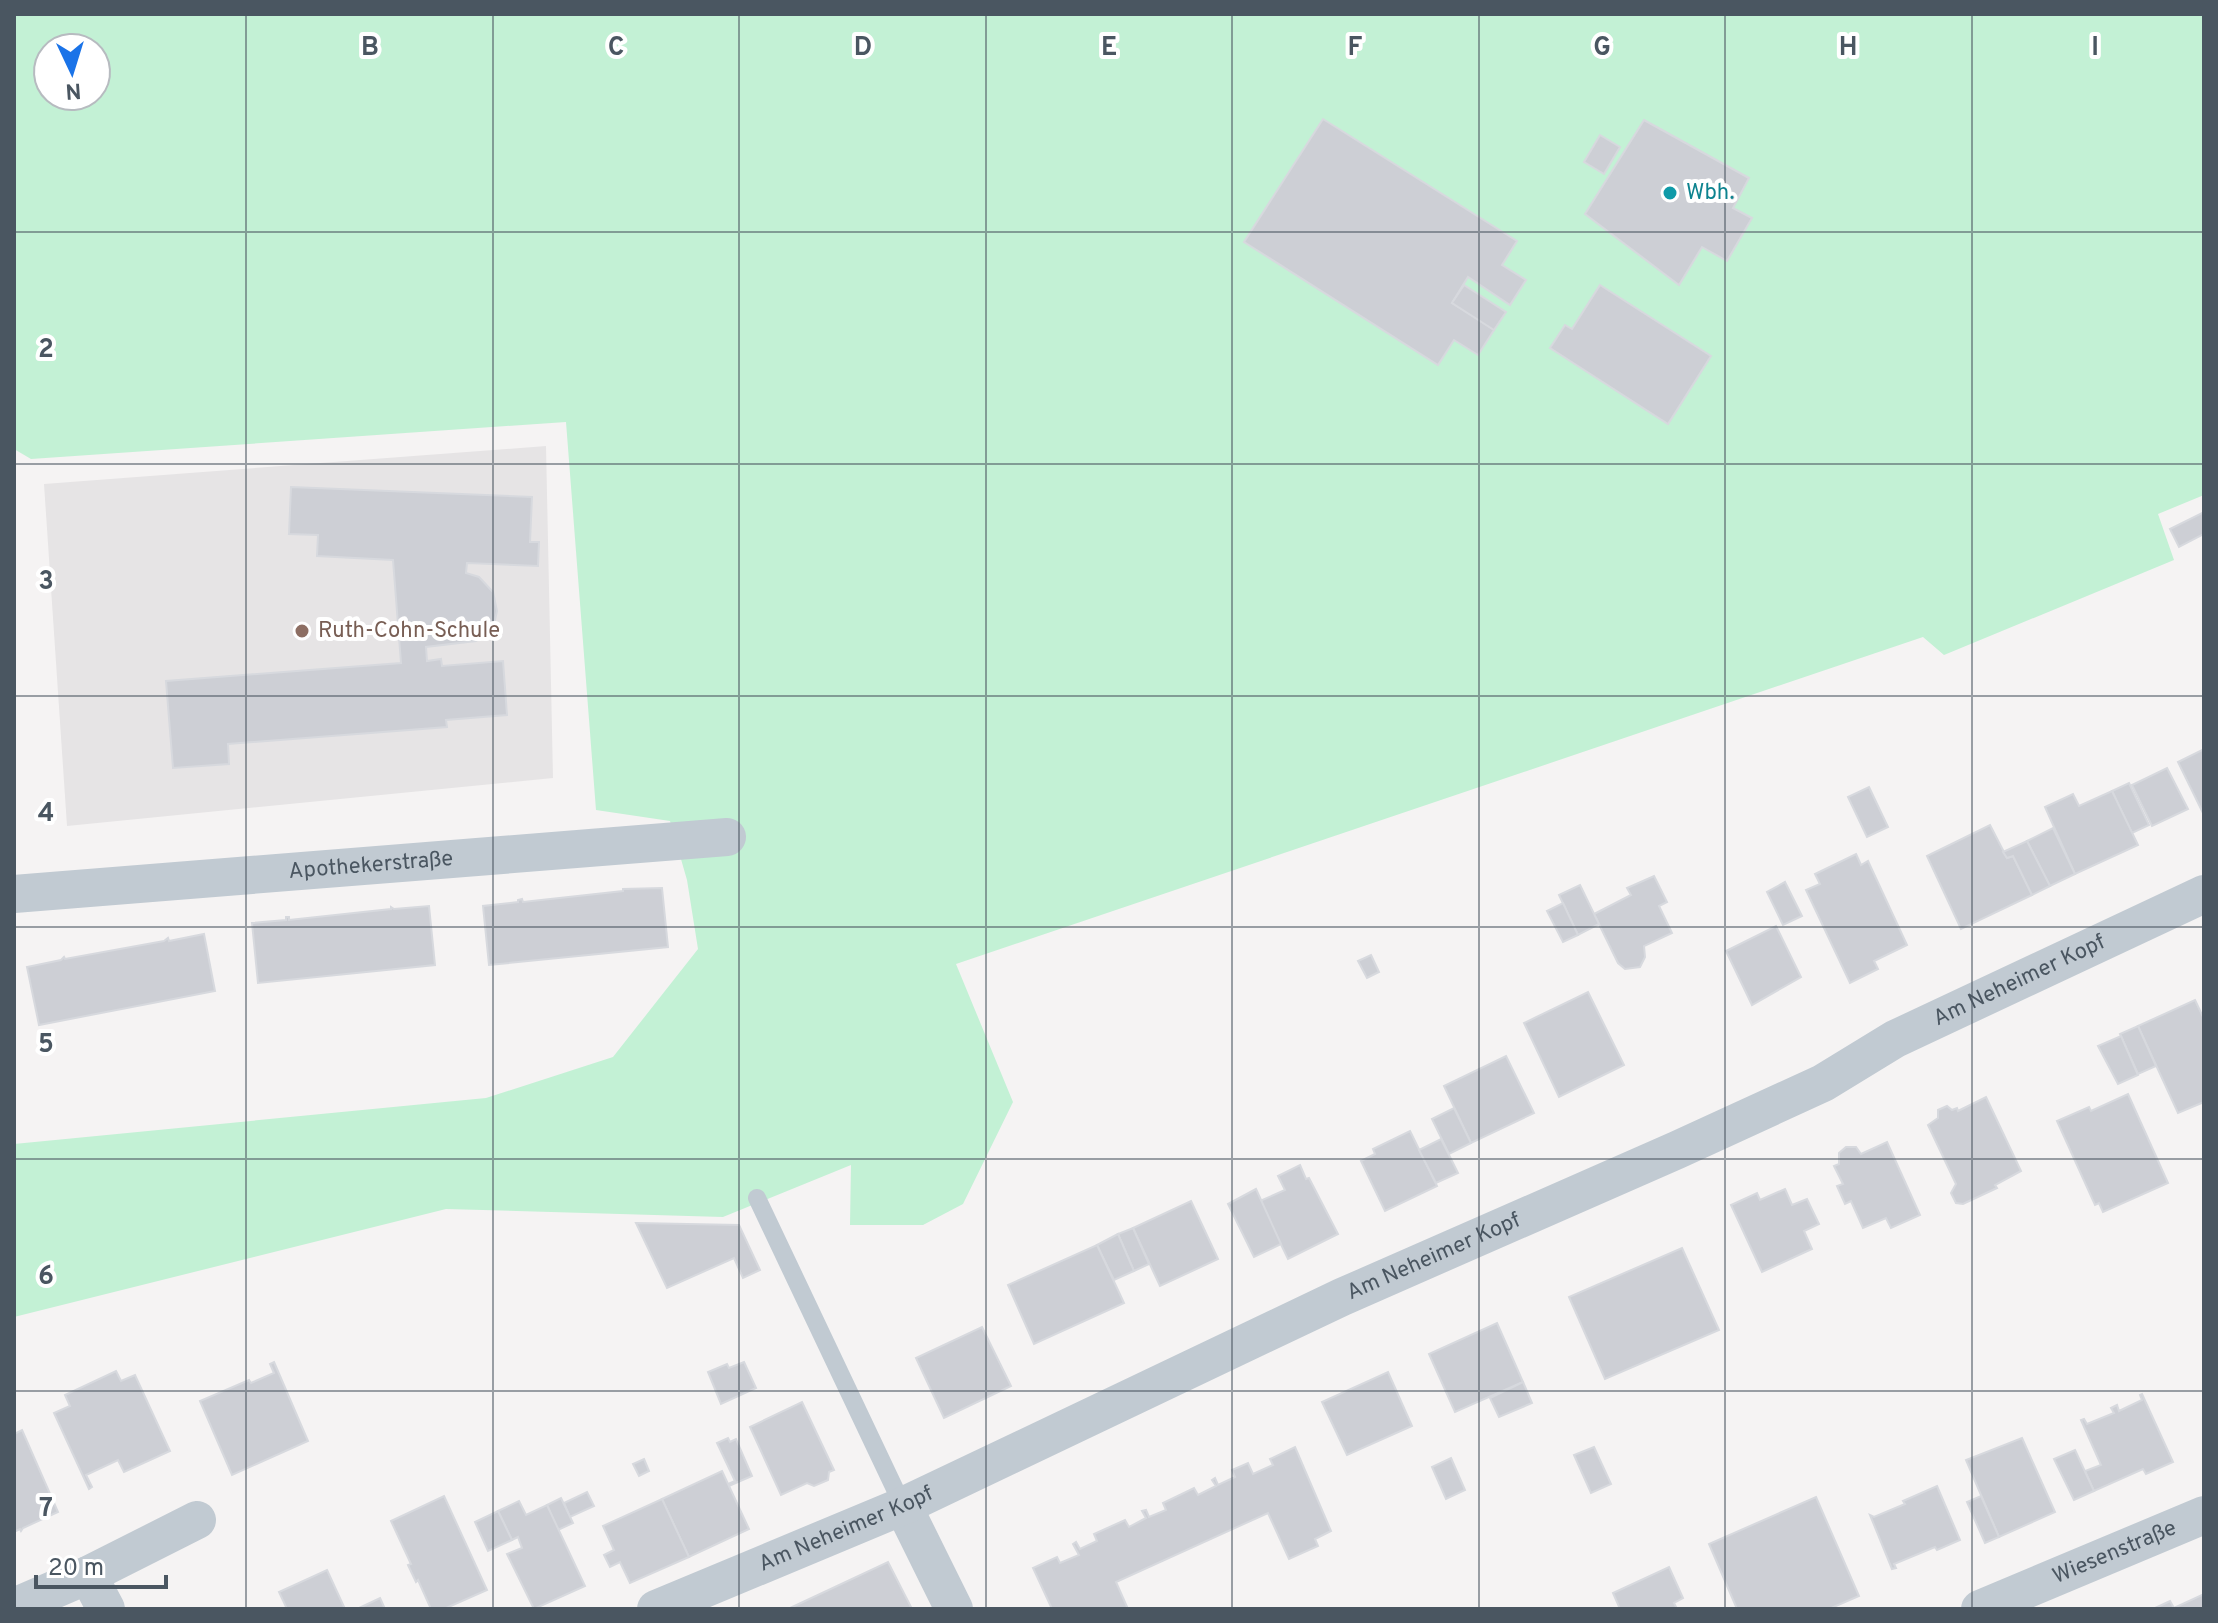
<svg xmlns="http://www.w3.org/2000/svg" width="2218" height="1623" font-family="Overpass,sans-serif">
<rect width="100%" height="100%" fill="#f5f3f3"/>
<polygon fill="#e6e4e5" points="546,446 553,778 67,826 44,484"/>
<path fill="#c3f1d5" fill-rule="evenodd" d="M14 14H2204V495L2158 514 2174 560 1944 655 1923 637 956 964 1013 1102 963 1204 923 1225H850L851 1165 723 1217 446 1209 14 1317V1144L486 1098 613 1057 698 949 687 880 670 821 596 810 566 422 31 459 14 449ZM48 48H96V96H48Z"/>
<g fill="#cdcfd5" stroke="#d7d9de" stroke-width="2">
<polygon points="1323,119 1517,241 1502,265 1526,280 1510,305 1468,277 1452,303 1494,330 1478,355 1454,340 1438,365 1244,242"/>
<polygon points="1644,120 1749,178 1733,208 1752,218 1727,261 1702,247 1679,285 1585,214"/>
<polygon points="1600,135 1620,147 1604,174 1584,162"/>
<polygon points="1464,285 1506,312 1494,330 1452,303"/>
<polygon points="1600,285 1711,356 1668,424 1550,348 1565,325 1572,329"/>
<polygon points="291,487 532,497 530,542 539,542 538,566 467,563 466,573 479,577 493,592 497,611 495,620 489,632 476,641 426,647 427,661 441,659 442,666 503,661 507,715 446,720 447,727 228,744 229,764 173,768 166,681 401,663 393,560 317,556 318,535 289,534"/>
<polygon points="2204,512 2204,534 2179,547 2170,529"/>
<polygon points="2204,749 2204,812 2203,813 2178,762"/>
<polygon points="2167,768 2188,809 2152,826 2132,785"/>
<polygon points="2129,783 2149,825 2132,833 2112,791"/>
<polygon points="1869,787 1888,827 1867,837 1848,797"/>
<polygon points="2112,791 2138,845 2075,874 2045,807 2073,794 2079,806"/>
<polygon points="1990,825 2007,858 2013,856 2032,895 1961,929 1927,856"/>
<polygon points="2053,828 2075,874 2050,886 2027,841"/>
<polygon points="2027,841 2050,886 2032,895 2013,856 2007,858 2003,852"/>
<polygon points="1856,854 1861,865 1868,861 1907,945 1874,961 1878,969 1850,983 1806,890 1820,884 1815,874"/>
<polygon points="1654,876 1667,902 1659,906 1672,933 1644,946 1645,957 1640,967 1625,969 1618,963 1594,914 1631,895 1627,888"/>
<polygon points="1785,882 1802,916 1783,925 1767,892"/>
<polygon points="1580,885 1599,924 1578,935 1559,895"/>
<polygon points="662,888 668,947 489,965 483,906 518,902 518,900 522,899 523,902 623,891 623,889"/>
<polygon points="1563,903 1578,935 1563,942 1547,911"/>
<polygon points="429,906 435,965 258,983 252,923 286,920 286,917 289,917 289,920 391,909 391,907 394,909"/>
<polygon points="1776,926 1801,977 1752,1005 1726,951"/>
<polygon points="204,934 215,991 39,1025 27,967 61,960 64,957 65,959 164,941 168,938 169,941"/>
<polygon points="1371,955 1379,972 1367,978 1358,961"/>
<polygon points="1588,992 1624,1065 1559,1097 1524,1023"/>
<polygon points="2195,1000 2204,1019 2204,1102 2178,1113 2138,1026"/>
<polygon points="2138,1026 2156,1066 2138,1074 2120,1034"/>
<polygon points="2121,1036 2138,1075 2118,1084 2098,1046"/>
<polygon points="1506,1056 1534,1113 1471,1143 1444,1086"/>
<polygon points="2128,1094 2168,1183 2103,1212 2099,1203 2095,1205 2057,1121 2089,1107 2091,1111"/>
<polygon points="1986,1097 2021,1171 1995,1185 1997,1188 1963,1204 1956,1203 1951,1193 1956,1184 1928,1125 1938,1118 1938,1110 1947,1106 1952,1110 1957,1108 1958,1111"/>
<polygon points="1454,1108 1471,1143 1449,1154 1432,1119"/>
<polygon points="1410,1131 1437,1186 1385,1211 1361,1161 1375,1154 1373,1149"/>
<polygon points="1441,1139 1458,1173 1436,1183 1419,1150"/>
<polygon points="1887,1142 1920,1215 1891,1228 1886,1218 1863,1228 1851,1201 1845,1204 1837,1186 1843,1184 1834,1166 1839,1164 1839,1153 1846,1147 1856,1147 1861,1154"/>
<polygon points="1300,1165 1306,1179 1309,1178 1338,1234 1288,1259 1260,1201 1285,1190 1278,1176"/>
<polygon points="1256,1189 1281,1244 1254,1257 1228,1204"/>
<polygon points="1785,1189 1792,1205 1807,1199 1819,1224 1804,1231 1812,1249 1762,1272 1731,1205 1757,1193 1760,1200"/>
<polygon points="1191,1201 1218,1259 1160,1286 1133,1228"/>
<polygon points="636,1223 739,1225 760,1270 743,1278 734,1258 667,1288"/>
<polygon points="1133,1228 1149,1264 1134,1271 1118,1234"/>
<polygon points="1118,1234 1134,1271 1114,1280 1097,1245"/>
<polygon points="1097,1245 1124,1303 1034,1344 1008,1285"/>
<polygon points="1682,1248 1719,1330 1605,1379 1569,1297"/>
<polygon points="1497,1323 1523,1382 1455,1412 1429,1354"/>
<polygon points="982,1327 1011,1386 944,1418 916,1358"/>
<polygon points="274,1362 308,1441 232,1475 200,1401 249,1380 251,1383 274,1373 270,1364"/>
<polygon points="744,1362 756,1388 721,1404 708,1372 727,1364 729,1368"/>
<polygon points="116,1371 121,1381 135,1375 170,1451 124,1472 118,1460 86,1475 92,1487 89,1489 54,1413 70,1406 65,1395"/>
<polygon points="1388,1372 1412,1426 1347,1455 1322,1402"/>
<polygon points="1523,1382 1532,1403 1499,1417 1490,1398"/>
<polygon points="2142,1394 2173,1462 2146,1474 2143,1469 2094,1491 2085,1471 2101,1465 2081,1420 2084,1419 2087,1424 2114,1413 2111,1408 2117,1405 2119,1411 2142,1400 2140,1395"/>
<polygon points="802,1402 834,1470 829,1472 828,1480 814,1486 807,1483 781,1495 750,1427"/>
<polygon points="22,1430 58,1512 23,1528 21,1531 20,1529 14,1532 14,1434"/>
<polygon points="728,1438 730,1442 736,1439 752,1476 729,1486 728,1484 735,1481 717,1443"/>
<polygon points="2022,1438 2055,1512 1999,1537 1966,1460"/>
<polygon points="1295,1447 1331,1531 1315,1539 1318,1546 1289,1559 1268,1513 1116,1582 1128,1609 1052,1609 1033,1568 1057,1557 1060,1563 1079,1555 1073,1544 1076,1542 1080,1549 1097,1541 1094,1534 1125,1520 1129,1527 1146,1518 1142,1511 1146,1510 1149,1517 1166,1510 1163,1503 1194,1488 1198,1495 1216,1486 1212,1480 1215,1478 1218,1485 1235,1477 1232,1470 1248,1463 1253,1474 1273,1465 1270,1459"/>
<polygon points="1594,1447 1611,1484 1591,1493 1574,1455"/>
<polygon points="2075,1450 2094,1491 2074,1500 2054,1459"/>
<polygon points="1451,1458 1465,1490 1446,1499 1432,1467"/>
<polygon points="644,1459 649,1471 639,1476 633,1464"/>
<polygon points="722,1471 749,1529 689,1557 662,1499"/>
<polygon points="1937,1486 1960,1540 1937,1550 1935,1547 1894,1564 1896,1568 1892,1569 1870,1515 1874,1517 1905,1504 1903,1501"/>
<polygon points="587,1492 594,1506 570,1517 564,1503"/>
<polygon points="444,1496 487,1590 444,1609 431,1609 418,1580 416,1582 408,1565 411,1564 391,1521"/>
<polygon points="1981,1496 1999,1537 1985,1543 1967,1502"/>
<polygon points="1816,1497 1859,1596 1829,1609 1737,1609 1709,1544"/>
<polygon points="561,1498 573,1523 558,1530 547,1505"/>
<polygon points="662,1499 689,1557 630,1583 620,1562 610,1567 604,1555 614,1550 603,1526"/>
<polygon points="519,1501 526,1515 547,1505 585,1586 534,1609 507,1554 522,1548 518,1537 512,1540 498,1511"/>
<polygon points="498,1511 512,1540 488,1551 475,1522"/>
<polygon points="888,1562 912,1609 788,1609"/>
<polygon points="1669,1567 1683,1598 1674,1603 1677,1609 1620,1609 1613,1593"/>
<polygon points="327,1570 345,1609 287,1609 279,1592"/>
<polygon points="2204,1594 2204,1609 2153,1609 2170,1601 2174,1608"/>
<polygon points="380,1598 385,1609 357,1609"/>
</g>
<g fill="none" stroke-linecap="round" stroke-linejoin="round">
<polyline stroke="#c1cad2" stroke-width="18" points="757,1198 903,1506"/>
<g stroke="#c1cad2" stroke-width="38">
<path id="s1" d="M14 894 727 837"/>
<polyline points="903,1506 954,1609"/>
<polyline points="14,1607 88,1575"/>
<polyline points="106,1609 88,1575 197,1520"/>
<path id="s2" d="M656 1609 903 1506 1342 1297 1677 1150 1823 1083 1895 1039 2204 894"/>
<path id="s3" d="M1980 1609 2204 1515"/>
</g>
</g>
<path fill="none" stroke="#4a5661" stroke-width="2" stroke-opacity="0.55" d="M246 14V1609M493 14V1609M739 14V1609M986 14V1609M1232 14V1609M1479 14V1609M1725 14V1609M1972 14V1609M14 232H2204M14 464H2204M14 696H2204M14 927H2204M14 1159H2204M14 1391H2204"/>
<circle fill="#0f9aa8" stroke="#fff" stroke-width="3" cx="1670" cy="193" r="8"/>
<circle fill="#8d6e63" stroke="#fff" stroke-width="3" cx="302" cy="631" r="8"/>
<g text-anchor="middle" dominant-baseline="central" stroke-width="8" stroke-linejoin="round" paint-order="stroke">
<g font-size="22" fill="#0d838f" stroke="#fff" text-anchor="start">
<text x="1686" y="193">Wbh.</text>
</g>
<g font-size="22" fill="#785e54" stroke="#fff" text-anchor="start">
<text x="318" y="631">Ruth-Cohn-Schule</text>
</g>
<g font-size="22" fill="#4a5661" stroke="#fff">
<text stroke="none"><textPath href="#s1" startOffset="358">Apothekerstraße</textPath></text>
<text stroke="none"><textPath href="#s2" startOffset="1502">Am Neheimer Kopf</textPath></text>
<text stroke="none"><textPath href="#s2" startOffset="854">Am Neheimer Kopf</textPath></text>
<text stroke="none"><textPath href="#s2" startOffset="206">Am Neheimer Kopf</textPath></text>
<text stroke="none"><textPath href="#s3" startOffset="146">Wiesenstraße</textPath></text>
</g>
</g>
<g font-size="26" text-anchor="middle" font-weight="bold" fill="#4a5661" stroke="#fff" stroke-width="8" stroke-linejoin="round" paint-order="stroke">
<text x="370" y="55">B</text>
<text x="616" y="55">C</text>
<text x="863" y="55">D</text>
<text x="1109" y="55">E</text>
<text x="1355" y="55">F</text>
<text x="1602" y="55">G</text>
<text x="1848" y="55">H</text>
<text x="2095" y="55">I</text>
<text x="46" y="357">2</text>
<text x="46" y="589">3</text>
<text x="46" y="821">4</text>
<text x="46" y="1052">5</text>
<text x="46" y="1284">6</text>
<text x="46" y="1516">7</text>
</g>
<rect width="2218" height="1623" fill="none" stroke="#4a5661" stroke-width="32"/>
<g transform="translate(72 72) rotate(176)"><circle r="38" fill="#ffffff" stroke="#b7bbc0" stroke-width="2"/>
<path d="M0-6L14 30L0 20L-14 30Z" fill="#1a73e8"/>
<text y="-12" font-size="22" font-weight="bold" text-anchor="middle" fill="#4a5661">N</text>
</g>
<path d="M36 1575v12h130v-12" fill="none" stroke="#4a5661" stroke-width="4"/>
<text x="48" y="1575" font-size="24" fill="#4a5661" stroke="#ffffff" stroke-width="6" paint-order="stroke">20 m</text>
</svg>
